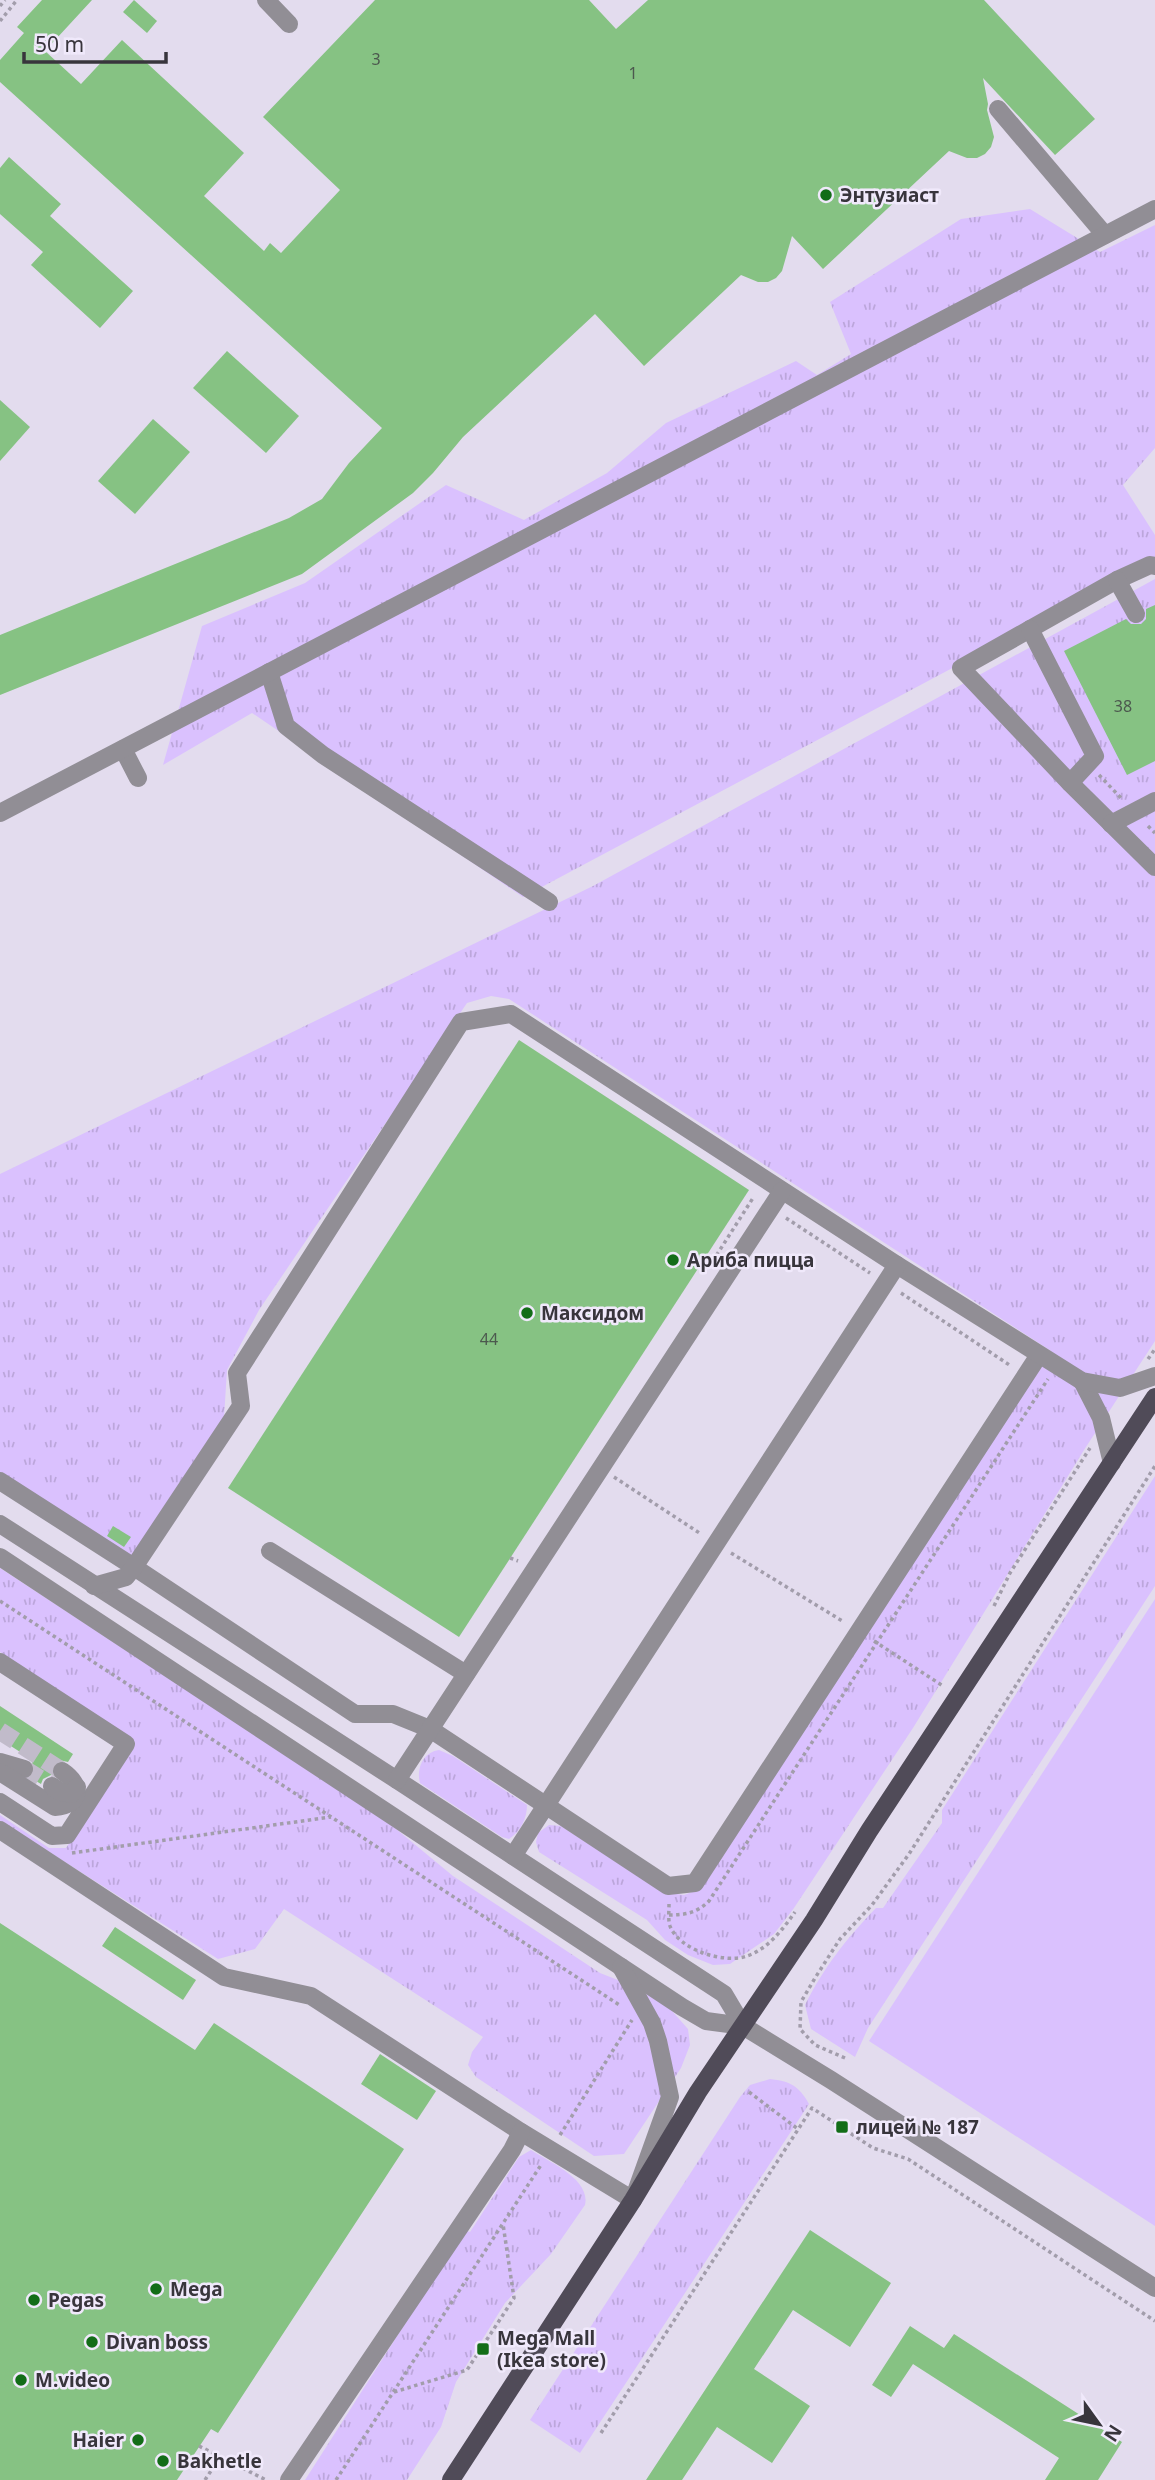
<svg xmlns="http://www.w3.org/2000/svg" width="1155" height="2480" font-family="'Noto Sans',sans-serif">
<defs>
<pattern id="grass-tufts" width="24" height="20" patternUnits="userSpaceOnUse" patternTransform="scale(1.75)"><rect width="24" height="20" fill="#dac1fe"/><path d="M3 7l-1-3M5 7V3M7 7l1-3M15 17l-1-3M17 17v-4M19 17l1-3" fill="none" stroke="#bca6db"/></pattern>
</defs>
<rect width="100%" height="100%" fill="#e3dcee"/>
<g fill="url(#grass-tufts)">
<polygon points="1030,209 1100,252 1155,225 1155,448 1123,485 1155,535 1155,560 523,897 252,713 163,765 202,626 305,583 446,485 524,520 607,473 666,423 796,361 817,375 851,354 830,302 961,219"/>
<polygon points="1155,579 1155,1341 1084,1450 913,1728 794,1908 774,1934 730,1964 713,1965 688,1955 665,1940 647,1920 539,1852 536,1842 538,1833 549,1825 561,1826 663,1892 684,1895 700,1889 1051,1351 509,999 491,996 467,1003 259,1310 227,1370 224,1418 138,1550 127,1559 0,1476 0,1174 593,886"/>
<path d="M1155 1476V1586L868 2028 855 2057 811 2029 805 2005C824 1967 846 1939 876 1908H883L942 1823V1810Z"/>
<polygon points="0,1568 384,1819 453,1876 600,1973 641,1989 665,2003 688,2029 690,2045 681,2068 624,2154 594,2156 476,2077 468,2065 472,2052 483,2037 284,1909 255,1949 218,1959 0,1821 0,1815 49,1848 66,1848 132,1750 126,1737 0,1652"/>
<path d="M439 1750 453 1756 527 1805C527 1818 521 1831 509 1839L502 1837 420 1783C416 1769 423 1752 439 1750Z"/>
<path d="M770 2079C790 2081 799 2086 809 2104L580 2453 530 2420 740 2097 750 2085Z"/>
<path d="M531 2150C549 2162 591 2179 585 2205L551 2254 505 2303 456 2382 441 2427 407 2480H305L465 2230 470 2232 519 2157Z"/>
</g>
<polygon fill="#dac1fe" points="1155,1599 1155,2226 869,2041"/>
<g fill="#86c283">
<polygon points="42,0 92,0 45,51 81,84 122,40 244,153 204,196 264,251 270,243 281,253 340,190 263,117 375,0 589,0 616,29 648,0 984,0 1095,119 1055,155 983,78 988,104 987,110 994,137 991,147 985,154 977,158 967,158 949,151 823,269 792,236 782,271 776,278 768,282 758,282 741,275 644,366 595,314 463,437 433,473 413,493 302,574 0,695 0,635 289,518 322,499 349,463 382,428 0,82 0,60 24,33 17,27"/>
<polygon points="134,0 157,21 147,33 123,12"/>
<polygon points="9,157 61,204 50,216 133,291 100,328 31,265 43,252 0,214 0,168"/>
<polygon points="227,351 299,416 266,453 193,388"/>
<polygon points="0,400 30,427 0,461"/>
<polygon points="153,419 190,452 135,514 98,481"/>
<polygon points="1155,605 1155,761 1127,775 1064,651 1126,619 1131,624 1141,624 1146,619 1146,609"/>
<polygon points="519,1040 749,1190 459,1637 228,1488"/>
<polygon points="113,1526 131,1537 124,1547 107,1536"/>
<polygon points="0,1706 73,1754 68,1762 59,1760 54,1763 51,1775 43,1779 41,1784 31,1778 35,1772 31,1759 0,1739"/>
<polygon points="0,1923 195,2050 214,2023 404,2149 218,2433 211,2429 177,2480 0,2480"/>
<polygon points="115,1927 196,1980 183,2000 102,1946"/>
<polygon points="380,2054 436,2091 417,2120 361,2084"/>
<polygon points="810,2230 891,2283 850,2347 793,2310 754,2369 810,2406 772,2463 717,2427 682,2480 646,2480"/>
<polygon points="910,2326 944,2348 954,2334 1122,2442 1098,2480 1045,2480 1059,2458 913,2364 891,2397 872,2385"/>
</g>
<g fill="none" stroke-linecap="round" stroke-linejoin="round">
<g stroke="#c1bbca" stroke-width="18" stroke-dasharray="18 9" stroke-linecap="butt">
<polyline points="0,1731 62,1771"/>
<polyline points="24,1769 52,1786"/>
</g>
<g stroke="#a29dab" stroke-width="3.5" stroke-dasharray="3.5 3.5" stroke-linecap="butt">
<polyline points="0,6 5,0"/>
<polyline points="0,21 17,0"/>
<polyline points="1099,775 1123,800"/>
<polyline points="1148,826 1155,833"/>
<polyline points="786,1218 870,1273"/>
<polyline points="709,1267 753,1198"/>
<polyline points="901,1293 1011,1366"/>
<polyline points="1148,1359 1155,1349"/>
<polyline points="614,1477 701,1534"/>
<polyline points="731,1553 844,1622"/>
<polyline points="510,1558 518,1561"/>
<polyline points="0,1601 621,2006"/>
<polyline points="994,1606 1010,1573 1090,1448"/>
<polyline points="874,1641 943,1686"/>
<polyline points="72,1853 331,1817"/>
<path d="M669 1904C669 1911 668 1920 670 1926 679 1950 724 1964 747 1956 768 1949 783 1929 795 1912"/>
<path d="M669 1915C685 1915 697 1913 709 1901L1048 1379"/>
<polyline points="845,2058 815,2045 800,2029 801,2002 815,1978 840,1939 872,1905 909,1854 1155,1466"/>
<polyline points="749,2092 798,2129"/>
<polyline points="560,2135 632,2020"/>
<polyline points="394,2392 467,2370 514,2298 503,2224"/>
<polyline points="601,2433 812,2108 873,2148 908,2159 1155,2321"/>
<polyline points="199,2446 266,2480"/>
<polyline points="205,2480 220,2457"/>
<polyline points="336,2480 541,2165"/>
</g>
<g stroke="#918e95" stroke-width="18">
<polyline points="266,0 289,24"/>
<polyline points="998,109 1105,235"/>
<polyline points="1155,566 1150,565 1117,580 961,668 1070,783 1155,867"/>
<polyline points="1117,580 1136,614"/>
<polyline points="1030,629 1095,756 1070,783"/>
<polyline points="269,672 286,726 323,755 549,902"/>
<polyline points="123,749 138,778"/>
<polyline points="0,813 1155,209"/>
<polyline points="1111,824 1155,801"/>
<polyline points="1082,1381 1101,1418 1112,1463"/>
<polyline points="0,1481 134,1567 355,1714 393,1714 430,1729 668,1886 695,1883 1039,1355"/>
<polyline points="0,1524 397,1780 724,1994 743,2026"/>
<polyline points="270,1551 466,1674"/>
<polyline points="0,1557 682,2007 706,2021 743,2026 831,2080 1155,2288"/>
<polyline points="94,1586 126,1577 134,1567 241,1406 237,1373 461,1022 511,1014 897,1265 1082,1381 1120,1388 1155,1376"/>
<polyline points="0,1662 126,1744 67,1835 52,1836 0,1802"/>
<polyline points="0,1762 24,1769"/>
<path d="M0 1772 55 1807C82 1805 83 1785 62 1771"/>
<polyline points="397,1780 782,1191"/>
<polyline points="52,1786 61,1792 71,1794 77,1787"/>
<polyline points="0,1830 224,1977 311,1996 521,2132 633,2200 670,2097 658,2041 652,2023 621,1967"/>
<polyline points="513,1856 897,1265"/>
<polyline points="289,2480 512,2150 521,2132"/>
</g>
<polyline stroke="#504b58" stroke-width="18" points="451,2480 633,2200 698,2092 814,1920 869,1831 1155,1397"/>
</g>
<g fill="#136d18" stroke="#f0e9fb" stroke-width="2.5">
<circle cx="826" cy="195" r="7"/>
<circle cx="673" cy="1260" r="7"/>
<circle cx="527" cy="1313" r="7"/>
<rect x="835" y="2120" width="14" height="14" rx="3.5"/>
<circle cx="156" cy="2289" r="7"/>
<circle cx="34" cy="2300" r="7"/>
<circle cx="92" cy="2342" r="7"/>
<rect x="476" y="2342" width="14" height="14" rx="3.5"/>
<circle cx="21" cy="2380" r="7"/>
<circle cx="138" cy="2440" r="7"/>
<circle cx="163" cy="2461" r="7"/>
</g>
<g text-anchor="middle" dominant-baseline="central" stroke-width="5" stroke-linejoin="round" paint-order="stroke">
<g font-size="16" fill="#4c584e">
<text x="376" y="59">3</text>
<text x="633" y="73">1</text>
<text x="1123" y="706">38</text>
<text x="489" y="1339">44</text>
</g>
<g font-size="19" font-weight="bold" fill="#38353c" stroke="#f0e9fb" text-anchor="start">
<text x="840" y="195">Энтузиаст</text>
<text x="687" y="1260">Ариба пицца</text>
<text x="541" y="1313">Максидом</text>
<text x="856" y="2127">лицей № 187</text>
<text x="170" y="2289">Mega</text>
<text x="48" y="2300">Pegas</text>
<text x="497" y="2338">Mega Mall<tspan x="497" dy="22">(Ikea store)</tspan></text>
<text x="106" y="2342">Divan boss</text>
<text x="35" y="2380">M.video</text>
<text x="124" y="2440" text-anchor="end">Haier</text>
<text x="177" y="2461">Bakhetle</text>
</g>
</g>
<g transform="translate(1099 2424) rotate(123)" stroke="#f0e9fb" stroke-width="5" paint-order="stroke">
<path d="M0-5L12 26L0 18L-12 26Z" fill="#38353c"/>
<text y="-10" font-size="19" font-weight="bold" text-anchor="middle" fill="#38353c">N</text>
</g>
<path d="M24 52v10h142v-10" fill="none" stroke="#38353c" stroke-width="3.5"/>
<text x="35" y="52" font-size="21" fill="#38353c" stroke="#f0e9fb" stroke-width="5" paint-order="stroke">50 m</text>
</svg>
